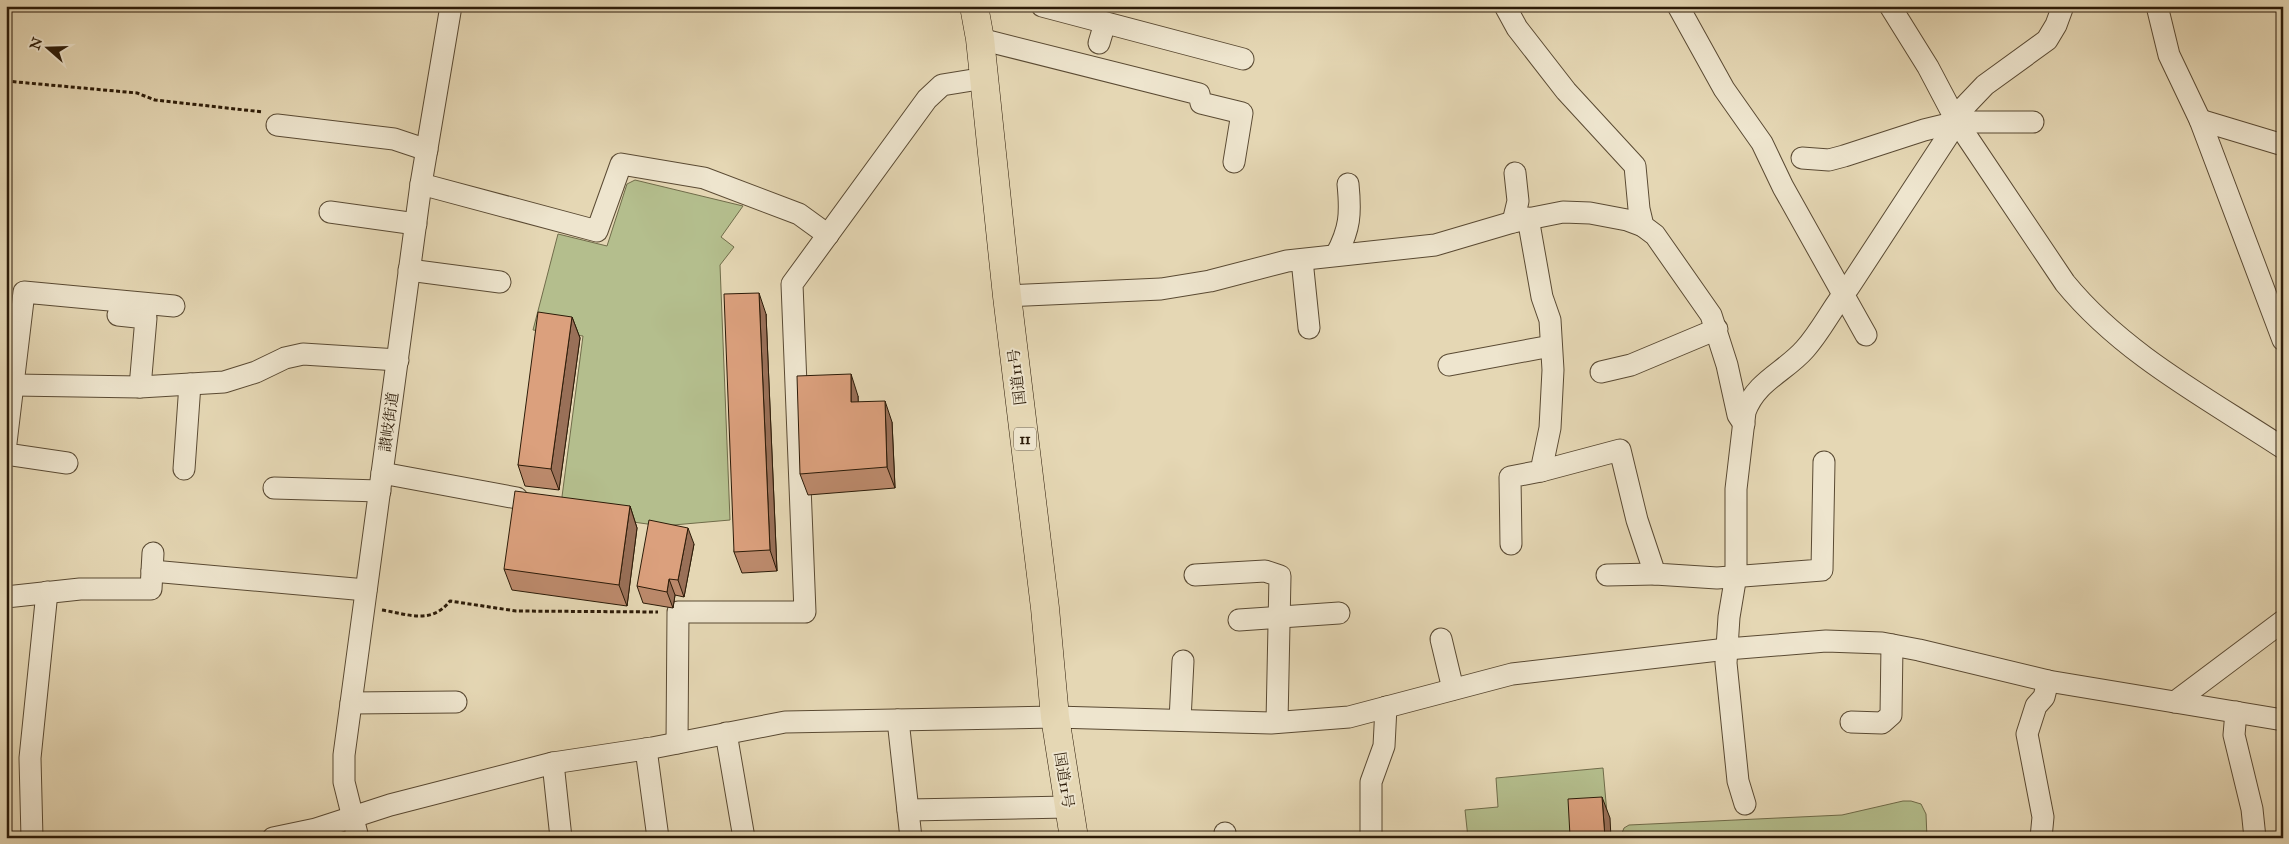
<svg xmlns="http://www.w3.org/2000/svg" width="2289" height="844" font-family="'IM FELL Great Primer','Noto Serif JP',serif">
<rect width="100%" height="100%" fill="#e5d7b4"/>
<filter id="stains"><feTurbulence type="fractalNoise" baseFrequency=".004" numOctaves="4"/><feColorMatrix values="0 0 0 0 .2 0 0 0 0 .09 0 0 0 0 .02 0 0 0 .5 -.17"/></filter>
<radialGradient id="worn" r=".72"><stop offset=".6" stop-color="#630" stop-opacity="0"/><stop offset="1" stop-color="#630" stop-opacity=".3"/></radialGradient>
<g fill="#b4be8d" stroke="#706c4a">
<polygon points="635,180 743,206 721,237 734,247 720,265 730,520 662,526 560,512 583,336 533,330 558,234 607,246 627,184"/>
<polygon points="1603,768 1607,814 1572,838 1468,838 1465,810 1498,807 1496,778"/>
<polygon points="1903,801 1911,801 1921,804 1926,814 1927,838 1620,838 1624,828 1629,825 1842,815"/>
</g>
<g fill="none" stroke-linecap="round" stroke-linejoin="round">
<g stroke="#5a4a33" stroke-width="23">
<g id="street">
<polyline points="1042,6 1243,59"/>
<polyline points="1505,6 1517,28 1566,91 1635,166 1639,209 1643,226 1655,235 1711,315 1727,365 1738,415 1744,424"/>
<polyline points="1678,6 1724,89 1762,143 1783,187 1866,335"/>
<path d="M1890 6 1928 67 1957 122 2065 283C2123 354 2207 398 2283 448"/>
<polyline points="2157,6 2169,55 2200,120 2283,340"/>
<polyline points="980,39 1199,94 1201,103 1242,113 1234,162"/>
<polyline points="1099,43 1105,23"/>
<polyline points="2200,120 2283,145"/>
<polyline points="277,125 394,139 427,150"/>
<polyline points="1802,158 1829,160 1844,156 1924,130 1957,122 2033,122"/>
<polyline points="421,184 597,231 621,164 704,178 799,214 828,235"/>
<polyline points="330,212 416,224"/>
<polyline points="1513,222 1518,201 1515,173"/>
<path d="M1336 255C1350 229 1351 214 1348 184"/>
<polyline points="1302,260 1309,328"/>
<polyline points="409,270 500,282"/>
<polyline points="1007,296 1161,289 1210,281 1287,261 1435,245 1513,222 1563,212 1590,213 1627,220 1643,226"/>
<polyline points="118,315 146,318 140,387"/>
<polyline points="1449,365 1551,346"/>
<polyline points="1601,372 1631,365 1717,329"/>
<polyline points="14,385 140,387 224,382 256,372 285,358 303,354 398,360"/>
<polyline points="6,443 24,292 174,306"/>
<polyline points="6,454 67,463"/>
<polyline points="184,469 190,384"/>
<polyline points="1541,471 1620,450 1637,520 1655,574 1717,578 1822,570 1824,462"/>
<polyline points="382,473 517,498"/>
<polyline points="274,488 380,491"/>
<polyline points="1511,544 1510,477 1541,471 1550,428 1553,370 1550,320 1542,297 1528,218"/>
<polyline points="152,571 366,590"/>
<polyline points="1195,575 1265,571 1280,576 1277,722"/>
<polyline points="1607,575 1655,574"/>
<polyline points="6,597 80,589 151,589 153,553"/>
<polyline points="1239,620 1339,613"/>
<polyline points="1441,639 1453,689"/>
<polyline points="2175,702 2283,621"/>
<polyline points="351,703 456,702"/>
<polyline points="2236,712 2234,735 2252,809 2255,838"/>
<polyline points="898,720 911,838"/>
<polyline points="1180,720 1183,661"/>
<polyline points="1851,722 1882,723 1891,715 1892,645"/>
<polyline points="726,733 744,838"/>
<polyline points="677,743 678,612 805,612 792,284 927,99 942,85 985,78"/>
<polyline points="646,749 658,838"/>
<polyline points="553,763 561,838"/>
<path d="M1745 804 1738 781 1726 663 1729 617 1736 575V489L1745 412C1756 381 1785 372 1805 349 1822 330 1833 306 1849 287L1957 122 1964 107 1985 85 2047 40 2056 25 2063 6"/>
<polyline points="908,810 1068,807"/>
<polyline points="32,838 30,758 47,592"/>
<polyline points="273,838 316,829 390,805 553,763 652,748 785,722 1055,717 1271,723 1349,717 1512,674 1727,649 1826,641 1882,643 1919,650 2048,681 2283,720"/>
<polyline points="358,838 344,782 344,755 421,184 451,6"/>
<polyline points="1225,838 1225,833"/>
<polyline points="1371,838 1371,782 1384,746 1386,707"/>
<polyline points="2041,838 2043,817 2027,734 2036,706 2044,697 2048,681"/>
</g>
</g>
<g stroke="#2c1b08" stroke-width="29">
<polyline id="highway" points="974,6 980,39 1007,296 1045,608 1055,717 1074,838"/>
</g>
<g stroke="#2c1b08" stroke-width="3" stroke-dasharray="4 2.5" stroke-linecap="butt">
<polyline points="6,81 137,93 155,100 263,112"/>
<path d="M382 610C408 614 431 625 450 601L516 611 658 612"/>
</g>
<use href="#street" stroke="#eee5ce" stroke-width="21"/>
<use href="#highway" stroke="#e5d7b4" stroke-width="28"/>
</g>
<g fill="#bc8a6c" stroke="#2c1b08">
<polygon points="766,314 777,571 742,573 734,552"/>
<polygon points="572,317 580,338 559,490 525,486 518,465"/>
<polygon points="858,396 858,402 892,422 895,488 808,495 800,474"/>
<polygon points="630,506 637,528 627,606 512,590 504,569"/>
<polygon points="694,544 684,597 675,595 673,608 643,603 637,586"/>
</g>
<g fill="#997058" stroke="#2c1b08">
<polygon points="759,293 766,314 777,571 770,550"/>
<polygon points="572,317 580,338 559,490 551,469"/>
<polygon points="851,374 858,396 859,423 851,402"/>
<polygon points="885,401 892,422 895,488 887,467"/>
<polygon points="630,506 637,528 627,606 619,585"/>
<polygon points="688,528 694,544 684,597 678,580"/>
<polygon points="669,579 675,595 673,608 667,592"/>
<polygon points="1602,797 1610,818 1611,838 1605,838"/>
</g>
<g fill="#dba07d" stroke="#2c1b08">
<polygon points="759,293 770,550 734,552 724,294"/>
<polygon points="538,312 572,317 551,469 518,465"/>
<polygon points="851,374 851,402 885,401 887,467 800,474 797,376"/>
<polygon points="515,491 630,506 619,585 504,569"/>
<polygon points="649,520 688,528 678,580 669,579 667,592 637,586"/>
<polygon points="1602,797 1605,838 1554,838 1570,836 1568,799"/>
</g>
<g text-anchor="middle" dominant-baseline="central" stroke-width="4" stroke-linejoin="round" paint-order="stroke">
<rect fill="#eee5ce" stroke="#665843" stroke-width="1" x="1014" y="427.5" width="22" height="23" rx="4"/>
<g font-size="14" font-weight="bold" fill="#2c1b08">
<text x="1025" y="439">11</text>
</g>
<g font-size="15" fill="#2c1b08" stroke="#eee5ce">
<text transform="translate(1017 377) rotate(-97)">国道11号</text>
<text transform="translate(389 422) rotate(-82)">讃岐街道</text>
<text transform="translate(1064 780) rotate(81)">国道11号</text>
</g>
</g>
<rect width="2289" height="844" fill="none" stroke="#e5d7b4" stroke-width="25"/>
<rect x="8" y="8" width="2274" height="829" fill="none" stroke="#2c1b08" stroke-width="2.5"/>
<rect x="12" y="12" width="2264" height="819" fill="none" stroke="#2c1b08"/>
<g transform="translate(48 48) rotate(290)" stroke="#eee5ce" stroke-width="4" paint-order="stroke">
<path d="M0-4L9 19L0 12L-9 19Z" fill="#2c1b08"/>
<text y="-8" font-size="14" font-weight="bold" text-anchor="middle" fill="#2c1b08">N</text>
</g>
<rect width="100%" height="100%" filter="url(#stains)"/>
<rect width="100%" height="100%" fill="url(#worn)"/>
</svg>
